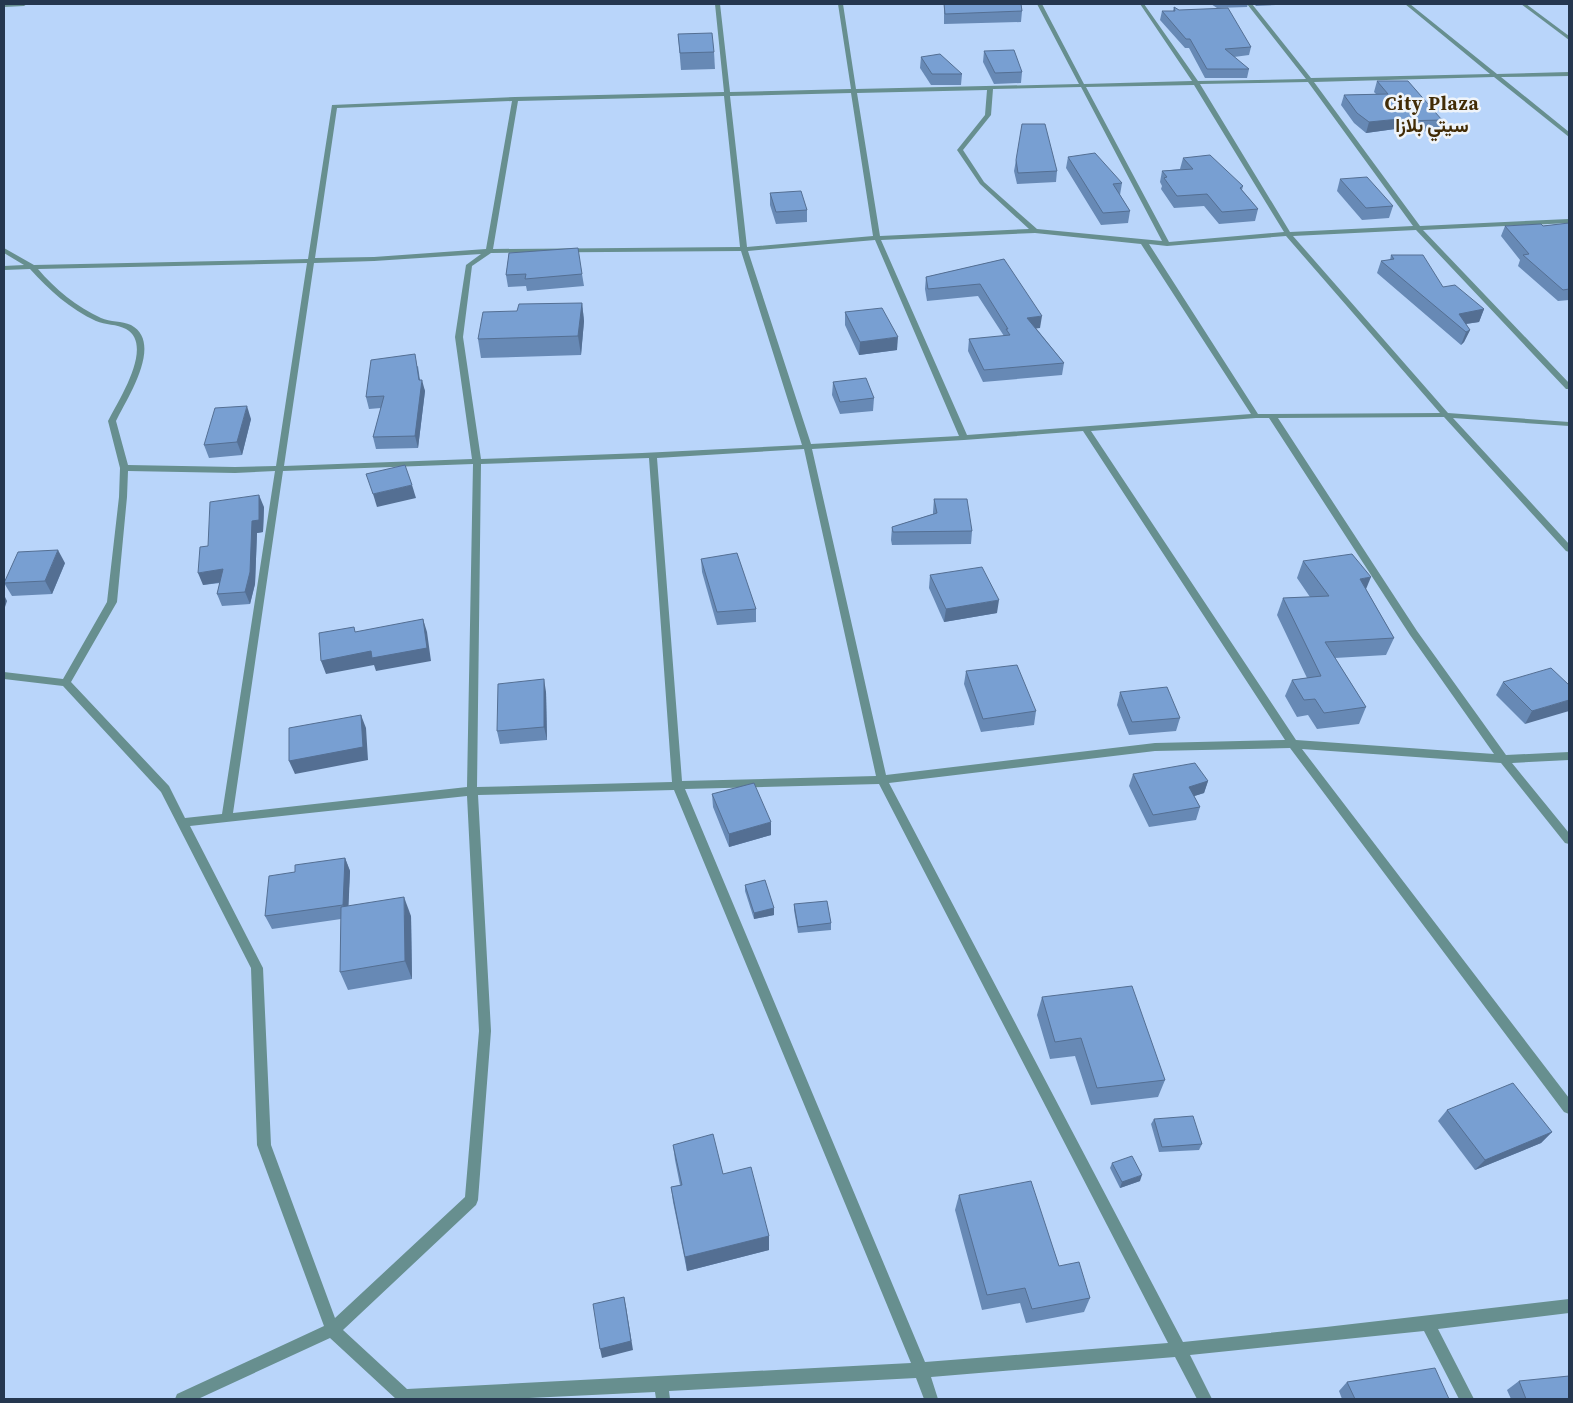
<svg xmlns="http://www.w3.org/2000/svg" width="1573" height="1403" font-family="'Source Serif 4',Vazirmatn,serif">
<rect width="100%" height="100%" fill="#b9d5fa"/>
<g fill="none" stroke-linecap="round" stroke-linejoin="round">
<g fill="#678f8f" fill-rule="evenodd">
<polygon points="4,4 27,4 24,6 4,7"/>
<path d="M715 4H720L730 92 851 89 838 4H843L856 89 1079 84 1037 4H1042L1084 84 1192 81 1140 4H1144L1198 81 1306 79 1247 4H1252L1311 78 1490 74 1405 4H1410L1497 74 1569 72V76L1501 77 1569 132V137L1494 77 1314 82 1420 226 1569 219V223L1423 230 1569 383V389H1566L1416 230 1293 236 1448 413 1569 422V426L1453 418 1569 544V552L1566 551 1444 417 1278 418 1417 631 1506 755 1569 752V760L1512 763 1569 833V844L1565 843 1501 763 1302 749 1569 1098V1114L1564 1112 1290 748 1155 751 889 783 1183 1342 1326 1327 1569 1299V1313L1438 1329 1474 1399H1459L1424 1331 1190 1355 1212 1399H1197L1175 1357 931 1377 938 1399H924L916 1378 669 1391 670 1399H656L655 1392 506 1399H396L330 1338 198 1399H175L177 1394 324 1326 257 1145 251 968 161 792 63 686 4 679V672L63 679 107 602 119 497 120 468 108 421C118 401 155 345 126 329 117 324 105 325 96 321 70 309 49 290 30 269L4 270V266L24 265 4 253V248L34 265 308 259 332 105 515 97 724 92ZM1308 82 1413 226 1290 232 1200 84ZM1194 85 1284 232 1169 242 1086 87ZM1081 87 1162 241 1037 229 984 182 963 150 991 115 993 89ZM987 90 985 115 957 150 980 184 1029 229 880 236 857 93ZM851 93 873 236 747 247 730 96ZM724 96 740 247 493 249 518 101ZM512 101 486 249 374 257 315 258 337 108ZM1035 233 1141 244 1251 414 967 435 881 240ZM1286 236 1440 413 1258 414 1149 244 1167 246ZM875 240 959 436 811 444 748 251ZM741 251 802 445 642 453 481 459 463 337 472 266 491 253ZM481 254 466 265 455 337 472 459 284 466 314 263 374 261ZM307 263 276 466 235 467 128 465 116 421C127 398 164 343 131 325 122 321 110 322 101 318 77 307 55 289 38 269ZM1256 418H1269L1410 635 1494 754 1296 740 1091 431ZM1083 431 1285 740 1155 743 886 775 812 449 964 440ZM804 449 876 776 682 781 657 458ZM649 458 672 782 477 787 481 464ZM473 464 467 787 233 813 283 471ZM128 471 235 473 275 471 222 814 185 818 169 786 71 682 117 602 127 497ZM879 784 1168 1343 925 1362 685 789ZM674 790 911 1363 407 1389 343 1330 476 1205 478 1200 491 1031 478 795ZM467 796 479 1031 465 1197 335 1318 271 1145 263 968 190 826Z"/>
<polygon points="1521,4 1526,4 1569,36 1569,40"/>
</g>
</g>
<g fill="#6789b5">
<polygon points="944,4 1021,4 1022,11 1021,22 944,24"/>
<polygon points="1211,4 1248,4 1247,7 1217,8"/>
<polygon points="1254,4 1299,4 1256,6"/>
<polygon points="1174,7 1179,10 1251,47 1249,55 1234,57 1249,69 1247,78 1205,78 1189,48 1185,48 1160,20 1162,11 1173,11"/>
<polygon points="678,34 714,52 715,69 681,70"/>
<polygon points="984,51 1022,72 1021,83 994,84 983,62"/>
<polygon points="921,57 962,74 961,85 931,85 920,68"/>
<polygon points="1377,81 1442,120 1439,131 1397,132 1395,129 1366,133 1354,123 1341,105 1344,95 1376,94 1374,92"/>
<polygon points="1068,157 1122,183 1120,195 1130,211 1128,223 1101,225 1066,168"/>
<polygon points="1183,158 1243,186 1242,190 1258,209 1255,221 1219,224 1204,206 1174,208 1161,189 1162,186 1160,182 1162,171 1180,169"/>
<polygon points="1016,160 1057,171 1056,182 1017,184 1014,171"/>
<polygon points="1340,179 1393,206 1389,218 1362,220 1337,191"/>
<polygon points="770,193 807,210 807,222 776,224 770,205"/>
<polygon points="1569,223 1569,300 1558,301 1518,266 1520,260 1501,236 1505,226 1543,226"/>
<polygon points="509,253 582,274 584,286 527,291 526,286 508,287 506,275"/>
<polygon points="1391,255 1443,287 1484,309 1479,322 1466,324 1470,330 1464,342 1461,345 1377,273 1381,261 1390,260"/>
<polygon points="1004,259 1040,328 1036,328 1064,363 1062,375 983,382 968,351 969,339 1004,336 978,296 927,301 925,289 926,277"/>
<polygon points="582,303 584,321 581,355 481,358 478,339 517,311"/>
<polygon points="845,312 897,350 859,355 845,325"/>
<polygon points="418,366 420,380 425,391 418,448 376,449 373,437 381,408 369,409 366,397"/>
<polygon points="833,382 874,398 873,411 840,414 832,395"/>
<polygon points="251,419 242,455 209,458 204,445"/>
<polygon points="934,499 972,531 971,544 892,545 891,540 892,527 933,514 933,512"/>
<polygon points="264,507 263,532 257,533 255,584 250,604 222,606 217,594 220,583 203,585 208,546"/>
<polygon points="701,559 756,609 756,622 717,625 702,572"/>
<polygon points="1303,561 1366,589 1394,638 1386,655 1335,658 1366,707 1359,724 1317,729 1308,715 1297,717 1285,696 1292,680 1307,678 1277,615 1283,598 1310,597 1297,578"/>
<polygon points="65,563 52,594 12,596 4,583"/>
<polygon points="930,575 997,613 944,622 929,588"/>
<polygon points="966,671 1036,711 1034,725 981,732 964,684"/>
<polygon points="1503,682 1569,685 1525,724 1496,695"/>
<polygon points="546,692 547,740 500,744 497,731"/>
<polygon points="1120,692 1180,718 1176,731 1129,735 1117,705"/>
<polygon points="1133,774 1208,781 1204,793 1194,796 1200,807 1196,820 1149,827 1129,786"/>
<polygon points="712,794 771,835 729,847 713,807"/>
<polygon points="345,858 350,871 348,906 411,916 412,979 348,990 340,972 341,919 272,929 265,916 295,872"/>
<polygon points="745,885 774,908 774,915 754,919 745,891"/>
<polygon points="794,904 831,923 831,930 798,933 794,910"/>
<polygon points="1042,997 1165,1080 1158,1097 1091,1105 1075,1056 1050,1059 1037,1015"/>
<polygon points="1447,1110 1552,1132 1541,1143 1475,1170 1438,1121"/>
<polygon points="1154,1119 1202,1144 1199,1150 1159,1152 1151,1124"/>
<polygon points="673,1145 723,1174 769,1236 769,1250 687,1271 673,1202 671,1187 680,1185 675,1160"/>
<polygon points="1112,1163 1140,1181 1120,1188 1110,1168"/>
<polygon points="959,1195 1059,1266 1090,1298 1084,1312 1026,1323 1020,1303 982,1310 955,1210"/>
<polygon points="1519,1381 1569,1399 1511,1399 1507,1390"/>
<polygon points="1347,1382 1449,1399 1342,1399 1339,1391"/>
</g>
<g fill="#546f93">
<polygon points="1399,119 1395,129 1366,133 1369,122"/>
<polygon points="582,303 584,321 581,355 578,336"/>
<polygon points="1484,309 1479,322 1458,325 1459,314"/>
<polygon points="1042,316 1040,328 1025,330 1027,318"/>
<polygon points="1470,330 1464,342 1461,345 1466,332"/>
<polygon points="898,337 897,350 859,355 860,342"/>
<polygon points="415,354 421,389 422,380 425,391 418,448 415,436 419,380"/>
<polygon points="247,406 251,419 242,455 237,442"/>
<polygon points="412,485 416,498 377,507 373,494"/>
<polygon points="259,495 264,507 263,532 257,533 255,584 250,604 245,592 252,521"/>
<polygon points="58,550 65,563 52,594 45,581"/>
<polygon points="223,569 228,581 203,585 198,573"/>
<polygon points="1371,577 1364,594 1360,579"/>
<polygon points="4,595 7,601 4,610"/>
<polygon points="999,600 997,613 944,622 946,609"/>
<polygon points="423,619 427,632 431,661 376,671 374,665 326,674 321,661"/>
<polygon points="544,679 546,692 547,740 544,727"/>
<polygon points="1569,700 1569,711 1525,724 1532,711"/>
<polygon points="361,715 366,728 368,760 295,774 289,761"/>
<polygon points="1208,781 1204,793 1185,799 1189,787"/>
<polygon points="771,822 771,835 729,847 729,834"/>
<polygon points="345,858 350,871 348,918 343,905"/>
<polygon points="404,897 411,916 412,979 405,961"/>
<polygon points="774,908 774,915 754,919 754,913"/>
<polygon points="1552,1132 1541,1143 1475,1170 1485,1160"/>
<polygon points="1142,1175 1140,1181 1120,1188 1122,1182"/>
<polygon points="769,1236 769,1250 687,1271 685,1257"/>
<polygon points="624,1297 626,1307 633,1350 602,1358 600,1349"/>
</g>
<g fill="#789fd2" stroke="#546f93">
<polygon points="944,4 1021,4 1022,11 945,14"/>
<polygon points="1174,7 1179,10 1228,8 1251,47 1225,49 1249,69 1207,69 1190,39 1186,39 1162,11 1175,11"/>
<polygon points="712,33 714,52 680,53 678,34"/>
<polygon points="1014,50 1022,72 995,73 984,51"/>
<polygon points="940,54 962,74 932,74 921,57"/>
<polygon points="1377,81 1408,81 1442,120 1400,121 1399,119 1369,122 1357,113 1344,95 1388,94"/>
<polygon points="1022,124 1045,124 1057,171 1018,173 1016,160"/>
<polygon points="1095,153 1122,183 1113,184 1130,211 1103,213 1068,157"/>
<polygon points="1210,155 1243,186 1240,188 1258,209 1222,212 1207,194 1177,196 1164,178 1167,177 1162,171 1193,169 1183,158"/>
<polygon points="1367,177 1393,206 1366,208 1340,179"/>
<polygon points="801,191 807,210 776,212 770,193"/>
<polygon points="1569,223 1569,289 1563,290 1523,255 1529,254 1505,226 1541,224 1543,226"/>
<polygon points="578,248 582,274 525,279 526,274 506,275 509,253"/>
<polygon points="1391,255 1423,255 1443,287 1455,285 1484,309 1459,314 1470,330 1466,332 1381,261 1394,259"/>
<polygon points="1004,259 1042,316 1027,318 1064,363 984,370 969,339 1010,335 1006,329 1008,329 980,284 928,289 926,277"/>
<polygon points="582,303 578,336 478,339 483,312 517,311 519,304"/>
<polygon points="882,308 898,337 860,342 845,312"/>
<polygon points="415,354 419,380 422,380 415,436 373,437 384,396 366,397 371,360"/>
<polygon points="866,378 874,398 840,402 833,382"/>
<polygon points="247,406 237,442 204,445 215,408"/>
<polygon points="405,465 412,485 373,494 366,474"/>
<polygon points="259,495 259,520 252,521 250,572 245,592 217,594 223,569 198,573 200,547 208,546 210,502"/>
<polygon points="934,499 967,499 972,531 893,532 892,527 937,513"/>
<polygon points="58,550 45,581 4,583 18,552"/>
<polygon points="737,553 756,609 717,612 701,559"/>
<polygon points="1352,554 1371,577 1360,579 1394,638 1325,642 1366,707 1324,713 1315,699 1304,700 1292,680 1321,676 1283,598 1329,596 1303,561"/>
<polygon points="982,567 999,600 946,609 930,575"/>
<polygon points="423,619 427,648 372,658 371,651 321,661 319,633 354,627 355,632"/>
<polygon points="1017,665 1036,711 983,719 966,671"/>
<polygon points="1551,668 1569,685 1569,700 1532,711 1503,682"/>
<polygon points="544,679 544,727 497,731 498,684"/>
<polygon points="1167,687 1180,718 1132,722 1120,692"/>
<polygon points="361,715 363,747 289,761 289,728"/>
<polygon points="1195,763 1208,781 1189,787 1200,807 1153,815 1133,774"/>
<polygon points="754,783 771,822 729,834 712,794"/>
<polygon points="345,858 343,905 265,916 269,876 295,872 295,865"/>
<polygon points="765,880 774,908 754,913 745,885"/>
<polygon points="404,897 405,961 340,972 341,907"/>
<polygon points="827,901 831,923 798,927 794,904"/>
<polygon points="1132,986 1165,1080 1097,1088 1081,1038 1055,1042 1042,997"/>
<polygon points="1513,1083 1552,1132 1485,1160 1447,1110"/>
<polygon points="1193,1116 1202,1144 1162,1147 1154,1119"/>
<polygon points="713,1134 723,1174 751,1167 769,1236 685,1257 671,1187 682,1185 673,1145"/>
<polygon points="1132,1156 1142,1175 1122,1182 1112,1163"/>
<polygon points="1031,1181 1059,1266 1079,1262 1090,1298 1032,1309 1025,1288 987,1295 959,1195"/>
<polygon points="624,1297 631,1341 600,1349 593,1304"/>
<polygon points="1435,1368 1449,1399 1355,1399 1347,1382"/>
<polygon points="1569,1376 1569,1399 1526,1399 1519,1381"/>
</g>
<g text-anchor="middle" dominant-baseline="central" stroke-width="5" stroke-linejoin="round" paint-order="stroke">
<g font-size="19" font-weight="bold" letter-spacing="1" fill="#422c06" stroke="#eff4fa">
<text x="1432" y="103">City Plaza<tspan x="1432" dy="22">سيتي بلازا</tspan></text>
</g>
</g>
<rect width="1573" height="1403" fill="none" stroke="#25374f" stroke-width="10"/>
</svg>
